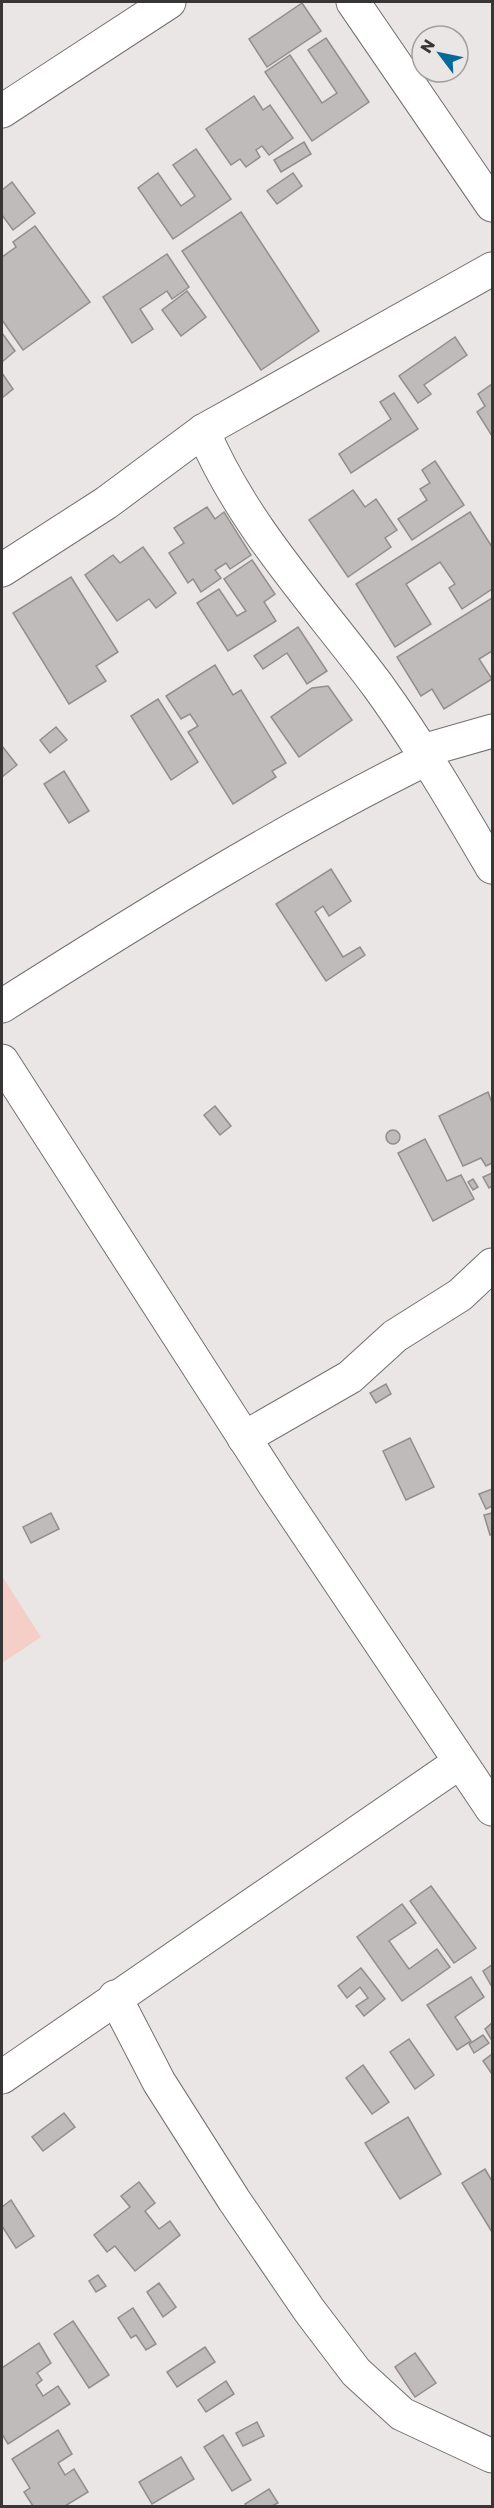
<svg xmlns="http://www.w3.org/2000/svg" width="494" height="2508" font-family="Poppins,sans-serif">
<rect width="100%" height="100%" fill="#ebe6e6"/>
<polygon fill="#f5cec8" points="2,1576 41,1637 2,1663"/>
<g fill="#bfbbba" stroke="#928e8d" stroke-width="1.5">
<polygon points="302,3 321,31 267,67 249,39"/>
<polygon points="326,38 369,102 312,141 265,72 290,55 322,103 337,93 308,50"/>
<polygon points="254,96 263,110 270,105 293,138 269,155 262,146 256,150 260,157 246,167 240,159 231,165 206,129"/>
<polygon points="304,142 311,154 281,172 274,160"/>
<polygon points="196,149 231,199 173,239 138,188 158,173 181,206 195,196 173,165"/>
<polygon points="293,173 302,186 277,204 267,191"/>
<polygon points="12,182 35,213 13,230 2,215 2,190"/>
<polygon points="241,212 319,331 261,370 182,251"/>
<polygon points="35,226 90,302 23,350 2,320 2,257 16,247 13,242"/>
<polygon points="167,254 189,287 172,299 167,291 140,309 153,329 132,343 103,297"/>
<polygon points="187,291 206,317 181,336 162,310"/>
<polygon points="2,333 15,351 2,362"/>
<polygon points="455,337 467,355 424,385 431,394 418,403 399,376"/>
<polygon points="2,373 13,389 2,398"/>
<polygon points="492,384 492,436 477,412 485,406 478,394"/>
<polygon points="394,393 418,429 351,473 339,454 391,419 380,402"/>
<polygon points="435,461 464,505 412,540 398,519 427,500 420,489 430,483 422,470"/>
<polygon points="353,490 365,507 376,499 397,530 385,538 391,547 348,577 309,520"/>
<polygon points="207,507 215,519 224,512 251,555 230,569 226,563 215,570 221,578 201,592 193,579 188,583 169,553 184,543 174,528"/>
<polygon points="470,512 492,547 492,589 462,609 449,588 455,584 440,562 406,584 431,624 395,647 356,584"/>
<polygon points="143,547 176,593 156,608 149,599 117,621 85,575 113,555 120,563"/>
<polygon points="252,560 275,594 264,602 276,621 228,651 197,603 219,589 237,616 246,611 224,579"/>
<polygon points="71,577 118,652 96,666 106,681 69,704 13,613"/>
<polygon points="492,598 492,651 479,659 492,679 444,709 432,689 421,696 397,657"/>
<polygon points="298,627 327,671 307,684 287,653 263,669 254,656"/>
<polygon points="215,665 233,695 241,690 286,763 272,771 276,777 233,804 188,732 198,726 190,714 181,719 166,696"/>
<polygon points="328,686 352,720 299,757 271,717 312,688"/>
<polygon points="158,699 198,762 171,780 131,716"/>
<polygon points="56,727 67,740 50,753 40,740"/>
<polygon points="2,746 17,765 2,777"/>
<polygon points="64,771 89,811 69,823 44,784"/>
<polygon points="331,869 351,901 329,916 323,906 315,912 343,957 360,947 365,955 326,981 276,904"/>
<polygon points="488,1092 492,1103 492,1163 486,1166 481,1158 463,1166 439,1116"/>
<polygon points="215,1106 231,1126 220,1135 204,1115"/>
<circle cx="393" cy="1137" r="7"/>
<polygon points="425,1139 447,1181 461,1175 474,1199 433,1221 398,1153"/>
<polygon points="492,1173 492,1186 489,1188 483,1177"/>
<polygon points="473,1179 478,1187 473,1190 468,1182"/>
<polygon points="386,1384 391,1394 376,1403 370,1393"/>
<polygon points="410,1438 434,1487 406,1500 383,1451"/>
<polygon points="492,1489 492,1506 486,1509 479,1494"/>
<polygon points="51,1513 59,1529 31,1543 23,1527"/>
<polygon points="492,1513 492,1534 490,1535 484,1515"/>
<polygon points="431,1886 476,1948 454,1963 410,1901"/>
<polygon points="402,1904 416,1923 389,1941 409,1969 437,1949 450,1967 402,2001 357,1937"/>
<polygon points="492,1965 492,1987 483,1971"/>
<polygon points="361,1968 385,1999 364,2016 356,2006 368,1998 360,1987 347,1998 338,1986"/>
<polygon points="471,1977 484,1997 455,2017 471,2041 457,2050 427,2005"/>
<polygon points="492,2023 492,2038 491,2039 485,2029"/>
<polygon points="483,2035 489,2043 474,2053 469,2044"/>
<polygon points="409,2039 434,2075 415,2089 390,2052"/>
<polygon points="492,2054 492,2074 483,2061"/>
<polygon points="363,2065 389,2102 372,2114 346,2078"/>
<polygon points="64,2113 75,2127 43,2151 32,2137"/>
<polygon points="408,2117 441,2174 400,2199 365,2143"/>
<polygon points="485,2169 492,2181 492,2232 462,2183"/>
<polygon points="139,2182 155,2203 145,2211 159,2229 170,2221 180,2235 135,2271 115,2246 107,2252 94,2235 130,2207 121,2196"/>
<polygon points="11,2200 34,2236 16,2248 2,2226 2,2207"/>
<polygon points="98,2275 106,2286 96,2292 89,2281"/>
<polygon points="159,2283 176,2307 163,2317 147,2292"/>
<polygon points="133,2308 156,2344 146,2350 136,2335 131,2338 118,2318"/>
<polygon points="73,2321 109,2375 89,2388 54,2334"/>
<polygon points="39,2343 51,2363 37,2373 42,2380 36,2385 43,2396 58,2386 70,2404 8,2444 2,2434 2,2368"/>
<polygon points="205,2347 215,2362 177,2387 167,2372"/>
<polygon points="415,2353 436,2383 415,2397 395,2367"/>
<polygon points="226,2381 234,2394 206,2412 198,2400"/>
<polygon points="257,2422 264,2436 243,2446 236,2433"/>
<polygon points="58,2430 72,2454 58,2463 65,2475 74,2469 88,2492 65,2506 33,2506 24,2492 30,2488 12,2459"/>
<polygon points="223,2435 251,2480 232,2491 204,2447"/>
<polygon points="181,2457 194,2479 152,2504 139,2482"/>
<polygon points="269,2489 278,2503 272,2506 246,2506 245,2504"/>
</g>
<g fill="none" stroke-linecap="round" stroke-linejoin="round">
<g stroke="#747070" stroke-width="35">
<g id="minor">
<polyline points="353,2 492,205"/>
<polyline points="2,111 169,2"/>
<path d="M203 431C243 526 317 604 378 686 420 744 456 806 492 867"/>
<polyline points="2,570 106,503 203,431 492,269"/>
<polyline points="422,751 492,731"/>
<path d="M2 1006C141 918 280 831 428 758"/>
<polyline points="2,1061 274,1484 492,1809"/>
<polyline points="244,1438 350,1377 395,1336 460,1295 492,1265"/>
<polyline points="115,1997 159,2082 234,2200 309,2310 356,2372 402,2414 492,2456"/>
<polyline points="2,2077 460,1762"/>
</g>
</g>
<use href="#minor" stroke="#fff" stroke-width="33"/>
</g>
<rect width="494" height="2508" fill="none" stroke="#373535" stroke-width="6"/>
<g transform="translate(440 54) rotate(302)"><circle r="28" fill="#ebe6e6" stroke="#a39f9f" stroke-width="1.5"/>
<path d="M0-4.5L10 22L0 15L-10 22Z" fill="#066a98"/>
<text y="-9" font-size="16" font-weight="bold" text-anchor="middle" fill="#373535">N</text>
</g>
</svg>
